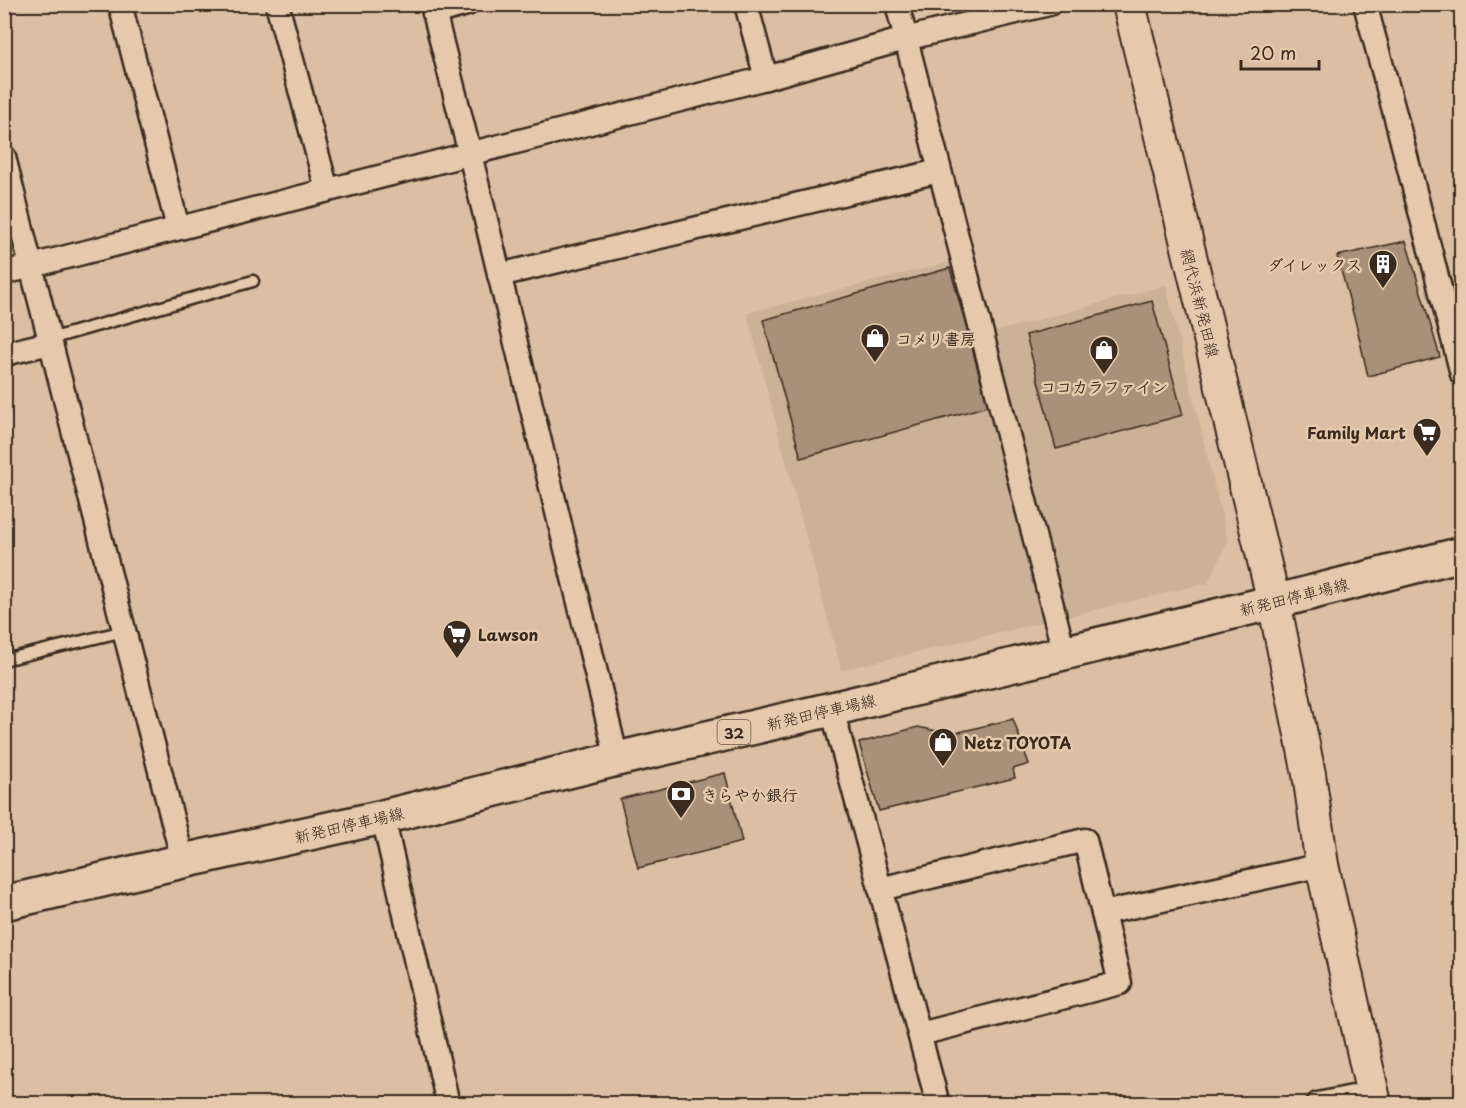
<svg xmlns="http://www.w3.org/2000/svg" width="1466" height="1108" font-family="'Playpen Sans','Klee One',sans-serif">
<rect width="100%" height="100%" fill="#dabfa4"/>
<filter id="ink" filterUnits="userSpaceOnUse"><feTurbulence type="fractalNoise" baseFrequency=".0167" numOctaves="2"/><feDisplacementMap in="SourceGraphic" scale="12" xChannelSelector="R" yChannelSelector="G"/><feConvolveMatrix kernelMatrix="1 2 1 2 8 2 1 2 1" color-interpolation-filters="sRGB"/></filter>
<g filter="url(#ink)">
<polygon fill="#cbb197" points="974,256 994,332 1166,285 1228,542 1208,583 841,670 747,313"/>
<g fill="#a8907a" stroke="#3b2a1e" stroke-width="1.5">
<polygon points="1406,241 1440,357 1368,376 1356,324 1337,256"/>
<polygon points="950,268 988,406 801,458 763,320"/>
<polygon points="1152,301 1183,415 1056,449 1026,335"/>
<polygon points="1013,719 1029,764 1013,769 1015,778 879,811 859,743 918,727 951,734"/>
<polygon points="725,773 742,842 638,868 620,799"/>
</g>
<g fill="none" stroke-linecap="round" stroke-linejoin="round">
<g stroke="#3b2a1e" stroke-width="15">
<g id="lane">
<polyline points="50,339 253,281"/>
<polyline points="4,660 124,631"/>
</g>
</g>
<g stroke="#3b2a1e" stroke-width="27">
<g id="street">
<polyline points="120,4 178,228"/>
<polyline points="277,4 327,190"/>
<polyline points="432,4 470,154 617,759"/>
<polyline points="746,4 766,78"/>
<polyline points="897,4 1064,652"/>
<polyline points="1365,4 1395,114 1462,374"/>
<polyline points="434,13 467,4"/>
<polyline points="4,157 31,266 183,861"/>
<polyline points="4,273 766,78 905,39 1049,4"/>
<polyline points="499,275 939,171"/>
<polyline points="4,354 50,343"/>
<polyline points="832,709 938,1104"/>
<polyline points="383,817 448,1104"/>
<polyline points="880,889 1085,840 1120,983 920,1034"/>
<polyline points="1103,913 1322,865"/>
<polyline points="1318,1104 1373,1093"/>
</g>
</g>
<g stroke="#3b2a1e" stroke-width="36">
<polyline id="secondary" points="1129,4 1274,602 1309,774 1322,865 1375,1104"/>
</g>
<g stroke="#3b2a1e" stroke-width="38">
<polyline id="primary" points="4,903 183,861 383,817 617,759 832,709 1274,602 1462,554"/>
</g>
<use href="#lane" stroke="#e4c9ac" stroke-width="10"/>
<use href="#street" stroke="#e4c9ac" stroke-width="22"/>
<use href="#secondary" stroke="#e4c9ac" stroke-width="32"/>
<use href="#primary" stroke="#e4c9ac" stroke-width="33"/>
</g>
</g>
<defs>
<g id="building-pin" transform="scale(1.5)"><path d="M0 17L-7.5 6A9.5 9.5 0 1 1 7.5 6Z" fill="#3b2a1e" stroke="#e4c9ac"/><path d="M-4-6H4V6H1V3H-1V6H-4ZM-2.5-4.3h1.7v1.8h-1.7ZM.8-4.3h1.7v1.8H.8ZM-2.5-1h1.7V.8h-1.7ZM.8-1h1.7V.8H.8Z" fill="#fff"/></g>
<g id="shop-pin" transform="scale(1.5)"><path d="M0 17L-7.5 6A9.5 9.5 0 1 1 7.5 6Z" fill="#3b2a1e" stroke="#e4c9ac"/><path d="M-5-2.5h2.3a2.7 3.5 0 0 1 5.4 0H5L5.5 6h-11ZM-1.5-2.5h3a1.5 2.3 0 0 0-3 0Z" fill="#fff"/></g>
<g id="supermarket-pin" transform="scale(1.5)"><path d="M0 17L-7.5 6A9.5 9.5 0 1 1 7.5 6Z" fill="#3b2a1e" stroke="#e4c9ac"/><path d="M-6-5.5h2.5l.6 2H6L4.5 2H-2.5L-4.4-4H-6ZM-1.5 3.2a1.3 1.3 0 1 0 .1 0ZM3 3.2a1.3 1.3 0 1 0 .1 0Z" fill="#fff"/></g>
<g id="bank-pin" transform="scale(1.5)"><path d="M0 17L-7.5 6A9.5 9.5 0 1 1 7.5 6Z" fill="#3b2a1e" stroke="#e4c9ac"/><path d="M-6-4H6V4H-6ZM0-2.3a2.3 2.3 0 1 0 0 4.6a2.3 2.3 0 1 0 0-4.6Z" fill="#fff"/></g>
</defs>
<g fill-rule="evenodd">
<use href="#building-pin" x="1383" y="264"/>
<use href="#shop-pin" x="875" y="338"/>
<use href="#shop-pin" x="1104" y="350"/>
<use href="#supermarket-pin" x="1427" y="432"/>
<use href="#supermarket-pin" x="457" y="634"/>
<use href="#shop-pin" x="943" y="742"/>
<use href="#bank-pin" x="681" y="794"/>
</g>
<g text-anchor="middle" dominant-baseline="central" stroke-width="5" stroke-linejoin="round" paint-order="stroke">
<rect fill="#e4c9ac" stroke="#6e5a49" stroke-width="1.5" x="717.5" y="720" width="33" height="24" rx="4.5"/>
<g font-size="15" font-weight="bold" fill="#3b2a1e">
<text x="734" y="732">32</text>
</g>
<g font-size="16" font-weight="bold" fill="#3b2a1e" stroke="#e4c9ac" text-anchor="start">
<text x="1362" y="264" text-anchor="end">ダイレックス</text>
<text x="896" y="338">コメリ書房</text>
<text x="1104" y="386" text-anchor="middle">ココカラファイン</text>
<text x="1406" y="432" text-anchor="end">Family Mart</text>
<text x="478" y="634">Lawson</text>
<text x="964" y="742">Netz TOYOTA</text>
<text x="702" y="794">きらやか銀行</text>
</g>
<g font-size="16" fill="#3b2a1e" stroke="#e4c9ac">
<text transform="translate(1201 303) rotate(76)">網代浜新発田線</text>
<text transform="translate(1294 596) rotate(-14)">新発田停車場線</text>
<text transform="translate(821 711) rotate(-13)">新発田停車場線</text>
<text transform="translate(349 824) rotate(-13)">新発田停車場線</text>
</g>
</g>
<rect width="1466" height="1108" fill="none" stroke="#e4c9ac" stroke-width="24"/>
<rect x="12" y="12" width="1442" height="1084" fill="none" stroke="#3b2a1e" stroke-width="2" filter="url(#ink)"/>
<path d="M1241 60v9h78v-9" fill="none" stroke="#3b2a1e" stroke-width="3"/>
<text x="1250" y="60" font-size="18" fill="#3b2a1e" stroke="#e4c9ac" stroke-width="4.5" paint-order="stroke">20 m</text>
</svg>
